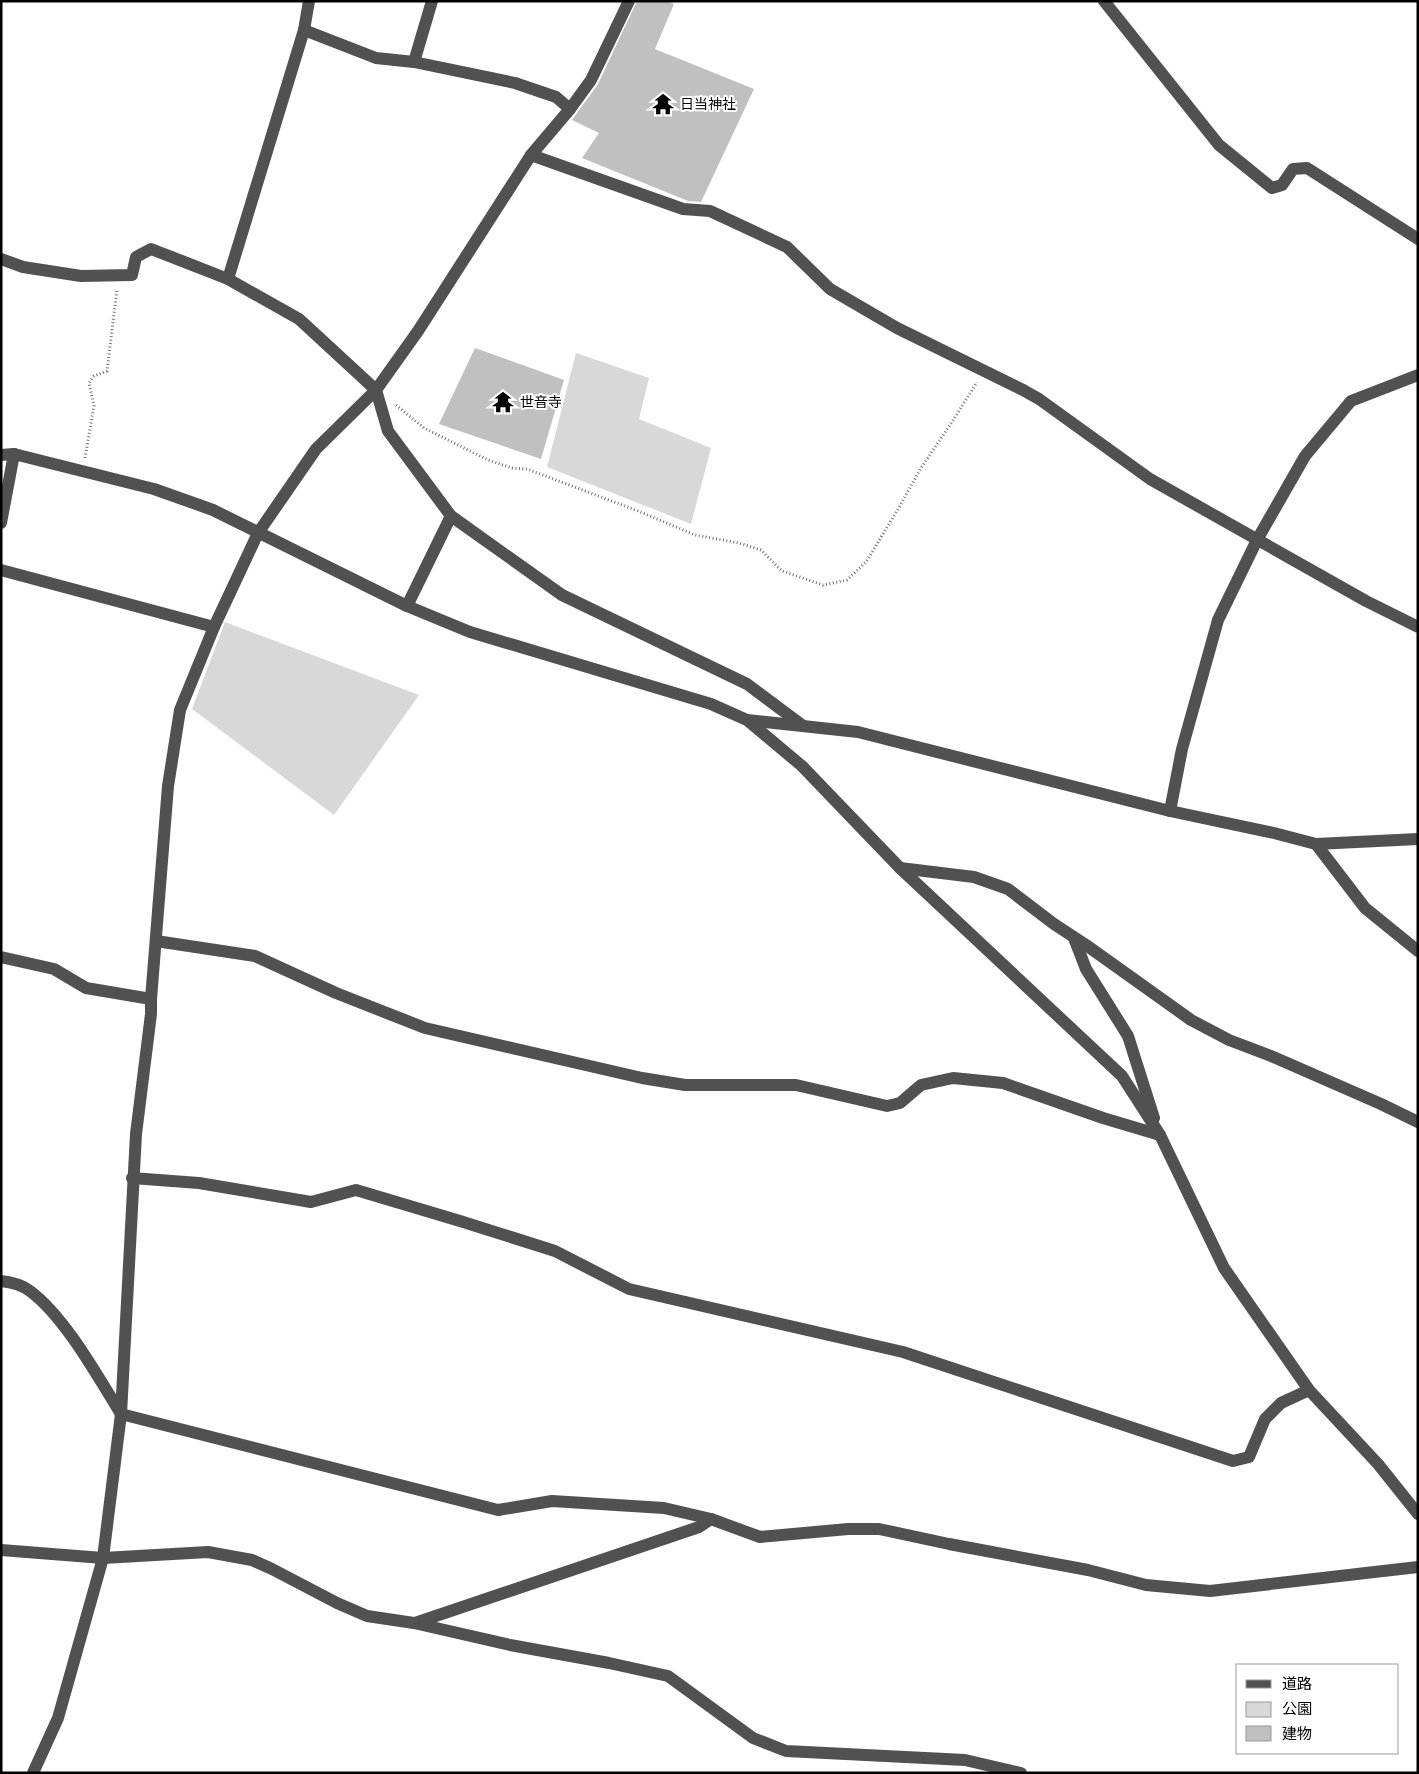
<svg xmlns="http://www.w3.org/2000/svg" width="1419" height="1774" font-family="'Roboto Condensed','Noto Sans JP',sans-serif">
<rect width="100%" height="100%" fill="#fff"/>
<g fill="#d8d8d8">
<polygon points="576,353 649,378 639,419 711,448 691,524 547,467"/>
<polygon points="225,622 419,695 334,815 192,709"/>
</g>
<g fill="#c0c0c0">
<polygon points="637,1 666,1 674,4 655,49 754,89 701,202 688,201 582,158 599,133 572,120 598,84"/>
<polygon points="475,348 564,380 541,459 439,424"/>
</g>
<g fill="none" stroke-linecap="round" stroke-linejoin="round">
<g stroke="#737373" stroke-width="3" stroke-dasharray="1 2.5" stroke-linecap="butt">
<polyline points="396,405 424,428 488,460 512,468 527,469 638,511 695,535 739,543 761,550 782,571 823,585 847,580 866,562 897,511 921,468 952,422 977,382"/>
<polyline points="85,458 94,406 89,383 94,376 107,371 117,289"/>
</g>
<g stroke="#515151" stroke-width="12">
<polyline points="1104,1 1219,145 1272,188 1282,185 1293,169 1307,168 1418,239"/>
<polyline points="304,30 376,58 414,62 515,83 556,97 570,109"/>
<polyline points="414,62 432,1"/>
<polyline points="531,155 683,209 710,211 787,247 830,289 897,328 1023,390 1039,399 1150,479 1366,601 1418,627"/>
<polyline points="1,259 23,267 81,276 132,275 136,257 151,249 228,279 299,319 376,390 388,431 451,516 407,606"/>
<polyline points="228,279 304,30 309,1"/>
<polyline points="1,455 14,454 154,489 213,510 407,606 470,632 711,704 747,720 802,766 900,868 1122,1076 1160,1135 1224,1268 1309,1390 1378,1464 1418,1514"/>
<polyline points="451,516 562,595 747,684 802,725"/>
<polyline points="1,523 14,454"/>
<polyline points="1,570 214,627"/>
<polyline points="747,720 858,732 1170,811 1274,833 1316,844 1418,839"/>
<polyline points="1170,811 1182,749 1218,620 1257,540 1305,456 1351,401 1418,375"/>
<polyline points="1316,844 1365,908 1418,951"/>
<polyline points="900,868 974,877 1008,889 1054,924 1086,945 1191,1020 1229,1040 1271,1056 1381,1104 1418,1122"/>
<polyline points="1074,938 1086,969 1128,1036 1154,1118"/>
<polyline points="156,941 255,956 336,993 425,1028 642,1078 685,1085 796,1085 887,1106 900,1103 921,1085 953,1078 1003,1083 1103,1118 1160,1135"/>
<polyline points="1,957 54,969 86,988 151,999"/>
<polyline points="132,1178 199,1183 311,1202 356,1190 460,1221 555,1251 629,1289 903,1352 1233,1461 1249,1457 1265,1419 1281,1403 1309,1390"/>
<path d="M1 1281C11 1282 22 1285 30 1291 65 1317 98 1377 121 1414L498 1510 552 1501 664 1508 711 1519"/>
<polyline points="1,1550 103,1558 208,1552 252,1560 272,1569 337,1603 367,1616 414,1623 510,1645 609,1663 668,1676 753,1738 786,1751 965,1760 1021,1773"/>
<polyline points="415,1623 699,1527 711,1519 760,1537 848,1529 879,1529 949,1544 1088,1570 1146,1585 1210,1591 1418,1567"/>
<polyline points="33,1773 58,1718 103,1558 121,1414 136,1134 151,1014 151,999 168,786 180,710 214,627 258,533 316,449 376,390 418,331 531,155 570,109 591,80 629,1"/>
</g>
</g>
<defs>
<g id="temple-bare" transform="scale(1.725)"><path d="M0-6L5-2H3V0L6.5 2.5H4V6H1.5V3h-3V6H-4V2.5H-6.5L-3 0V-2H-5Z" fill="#000" stroke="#fff" stroke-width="2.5" paint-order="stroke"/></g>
</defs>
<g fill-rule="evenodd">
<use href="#temple-bare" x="663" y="104"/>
<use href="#temple-bare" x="503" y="402"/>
</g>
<g text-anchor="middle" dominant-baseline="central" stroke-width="4" stroke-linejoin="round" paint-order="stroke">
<g font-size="14" fill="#000" stroke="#fff" text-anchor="start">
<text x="680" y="104">日当神社</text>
<text x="520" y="402">世音寺</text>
</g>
</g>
<rect width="1419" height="1774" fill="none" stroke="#000000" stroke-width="5"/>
<rect x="1236" y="1664" width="162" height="90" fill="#ffffff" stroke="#999999"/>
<rect x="1246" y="1680" width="25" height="8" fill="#515151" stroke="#999999"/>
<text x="1282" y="1689" font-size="15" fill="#000000">道路</text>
<rect x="1246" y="1702" width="25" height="15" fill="#d8d8d8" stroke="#999999"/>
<text x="1282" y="1714" font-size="15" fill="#000000">公園</text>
<rect x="1246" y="1726" width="25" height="15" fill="#c0c0c0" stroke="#999999"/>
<text x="1282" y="1739" font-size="15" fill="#000000">建物</text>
</svg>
